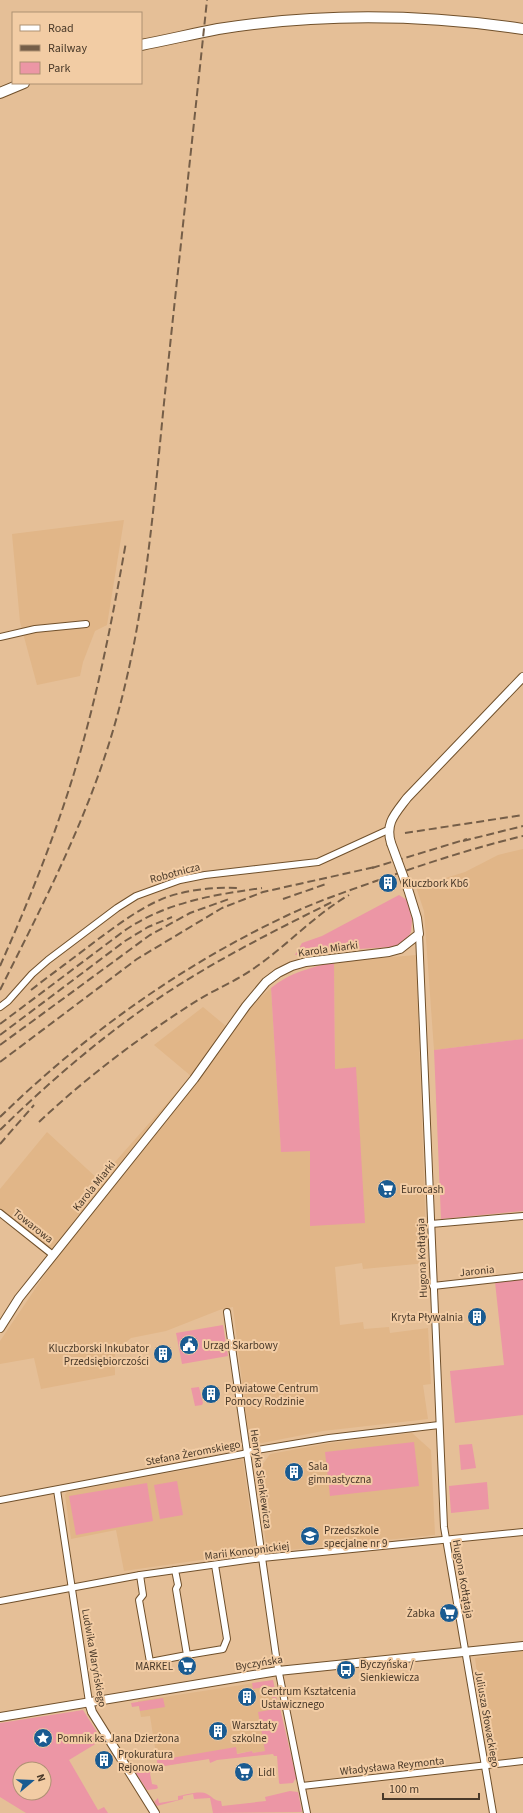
<svg xmlns="http://www.w3.org/2000/svg" width="523" height="1813" font-family="'Source Sans 3',sans-serif">
<rect width="100%" height="100%" fill="#e5bf97"/>
<g fill="#e1b688">
<polygon points="124,520 107,625 95,631 83,662 80,676 37,685 20,622 12,534"/>
<polygon points="523,849 523,1039 434,1050 424,911 416,887 465,872 498,855"/>
<polygon points="416,955 427,1263 363,1269 362,1263 335,1267 340,1325 363,1322 364,1329 389,1327 390,1333 428,1328 431,1384 423,1385 428,1419 323,1431 262,1443 249,1440 233,1307 222,1309 166,1331 131,1338 115,1352 115,1375 41,1389 34,1358 0,1364 0,1341 56,1258 0,1210 0,1189 47,1132 99,1180 191,1076 154,1045 203,1007 227,1027 271,988 281,1151 310,1151 310,1226 356,1068 335,1069 334,962"/>
<polygon points="412,1433 431,1450 435,1535 270,1552 267,1550 256,1474 270,1454 330,1443"/>
<polygon points="241,1459 243,1461 256,1552 124,1571 116,1530 71,1539 65,1495 67,1492"/>
<polygon points="523,1651 523,1759 489,1763 475,1658"/>
<polygon points="273,1680 286,1748 253,1753 252,1751 158,1767 150,1716 141,1717 138,1701"/>
</g>
<g fill="#ec96a5" fill-rule="evenodd">
<polygon points="399,895 407,900 412,920 411,932 405,942 391,947 342,950 295,955 302,943 322,936"/>
<path d="M334 962 335 1069 356 1067 365 1223 310 1226V1151L281 1152 271 988C291 972 310 968 334 962Z"/>
<polygon points="523,1039 523,1211 441,1219 434,1050"/>
<polygon points="523,1279 523,1415 455,1423 450,1371 504,1365 495,1282"/>
<polygon points="223,1325 228,1356 182,1364 176,1333"/>
<polygon points="199,1387 203,1403 202,1405 195,1406 191,1388"/>
<polygon points="414,1442 419,1486 330,1496 325,1452"/>
<polygon points="472,1444 476,1468 461,1470 459,1445"/>
<polygon points="177,1481 183,1515 160,1519 154,1485"/>
<polygon points="487,1482 489,1509 451,1513 449,1486"/>
<polygon points="147,1483 153,1521 76,1535 69,1496"/>
<polygon points="273,1680 277,1701 273,1702 270,1686 253,1689 252,1683"/>
<polygon points="163,1698 165,1707 140,1711 139,1706 132,1707 131,1703"/>
<polygon points="280,1708 297,1781 295,1779 293,1783 280,1784 279,1783 277,1756 274,1756 273,1754 217,1760 210,1763 209,1759 158,1767 150,1773 152,1784 157,1785 158,1788 156,1789 147,1790 135,1772 158,1767 156,1755 157,1754 170,1752 169,1757 171,1758 236,1747 237,1754 252,1751 253,1753 265,1751 258,1712"/>
<path d="M83 1710 102 1740 69 1760 98 1810 104 1807 108 1813H26L0 1797V1723ZM20 1769H44V1793H20Z"/>
<path d="M290 1791 298 1792 302 1812 213 1813 210 1798 194 1799 193 1794 183 1796V1799L157 1806 154 1802 158 1798 159 1803 178 1800V1796C185 1795 200 1790 207 1794 213 1797 214 1801 221 1801L222 1806 266 1801 265 1797Z"/>
</g>
<g fill="none" stroke-linecap="round" stroke-linejoin="round">
<g stroke="#70502b" stroke-width="8">
<g id="minor">
<polyline points="0,637 35,629 86,624"/>
<polyline points="419,934 444,1527 493,1813"/>
<polyline points="0,1007 8,1001 32,974 48,960 117,908 136,896 180,880 205,875 318,862 388,830"/>
<polyline points="0,1213 53,1255"/>
<polyline points="431,1224 523,1216"/>
<polyline points="433,1286 523,1276"/>
<polyline points="227,1312 277,1663 307,1813"/>
<polyline points="57,1490 89,1702"/>
<polyline points="0,1500 243,1454 251,1451 329,1438 439,1425"/>
<polyline points="140,1575 143,1595 139,1600 150,1662 187,1655 176,1589 178,1585 175,1570"/>
<polyline points="0,1601 140,1575 262,1558 523,1532"/>
<polyline points="187,1655 223,1649 227,1639 215,1565"/>
<polyline points="302,1786 523,1761"/>
</g>
</g>
<g stroke="#70502b" stroke-width="10">
<g id="tertiary">
<path d="M391 843C385 823 395 814 407 798L523 677"/>
<polyline points="0,1328 19,1298 194,1079 246,1006 266,982 278,973 292,966 306,962 389,952 400,949 419,934 417,918 408,889"/>
<polyline points="89,1702 92,1712 155,1813"/>
<polyline points="0,1717 278,1671 523,1646"/>
</g>
</g>
<g stroke="#70502b" stroke-width="12">
<g id="primary">
<path d="M141 45C167 40 192 34 218 29 319 13 422 14 523 29"/>
<polyline points="0,93 24,83"/>
</g>
</g>
<use href="#minor" stroke="#fff" stroke-width="6"/>
<use href="#tertiary" stroke="#fff" stroke-width="8"/>
<use href="#primary" stroke="#fff" stroke-width="10"/>
<g stroke="#755e48" stroke-width="2" stroke-dasharray="8 4" stroke-linecap="butt">
<polyline points="405,833 523,815"/>
<polyline points="463,841 523,826"/>
<polyline points="372,868 467,839"/>
<polyline points="283,899 326,884"/>
<path d="M0 966C32 894 61 821 82 746 101 678 114 610 126 542"/>
<path d="M0 990C43 904 87 820 114 727 145 621 153 512 164 403 178 269 193 134 207 0"/>
<path d="M31 990C53 973 75 957 97 940 119 924 141 907 167 897 191 889 215 887 240 888"/>
<path d="M0 1024 124 931C166 902 213 895 262 888"/>
<polyline points="0,1035 125,941 148,927 172,917"/>
<polyline points="0,1045 150,935 190,913 229,899"/>
<polyline points="0,1062 137,959 222,908 263,892 375,867"/>
<path d="M0 1117C83 1036 180 966 286 916 315 902 345 892 376 881 424 864 473 848 523 836"/>
<path d="M39 1122C88 1076 141 1036 198 1000 216 989 236 981 253 969 287 946 313 916 349 895"/>
<path d="M0 1130C51 1080 107 1032 168 992 220 958 276 930 332 902"/>
<polyline points="0,1144 34,1105"/>
</g>
<g stroke="#70502b" stroke-width="10" stroke-linecap="butt">
<polyline id="tertiary-bridge" points="391,843 408,889"/>
</g>
<use href="#tertiary-bridge" stroke="#fff" stroke-width="8"/>
</g>
<defs>
<g id="building-disc" transform="scale(1)"><circle r="9.5" fill="#1a5b91" stroke="#f2cca4"/><path d="M-4-6H4V6H1V3H-1V6H-4ZM-2.5-4.3h1.7v1.8h-1.7ZM.8-4.3h1.7v1.8H.8ZM-2.5-1h1.7V.8h-1.7ZM.8-1h1.7V.8H.8Z" fill="#fff"/></g>
<g id="supermarket-disc" transform="scale(1)"><circle r="9.5" fill="#1a5b91" stroke="#f2cca4"/><path d="M-6-5.5h2.5l.6 2H6L4.5 2H-2.5L-4.4-4H-6ZM-1.5 3.2a1.3 1.3 0 1 0 .1 0ZM3 3.2a1.3 1.3 0 1 0 .1 0Z" fill="#fff"/></g>
<g id="civic-disc" transform="scale(1)"><circle r="9.5" fill="#1a5b91" stroke="#f2cca4"/><path d="M-.6-6.5H3V-4.5H.6V-3L4-1V1h2V6H-6V1h2V-1L-.6-3ZM-1.2 2.5V6h2.4V2.5Z" fill="#fff"/></g>
<g id="school-disc" transform="scale(1)"><circle r="9.5" fill="#1a5b91" stroke="#f2cca4"/><path d="M0-5L7-2L0 1L-7-2ZM-4 1L0 2.5L4 1V4Q0 6-4 4Z" fill="#fff"/></g>
<g id="bus-disc" transform="scale(1)"><circle r="9.5" fill="#1a5b91" stroke="#f2cca4"/><path d="M-5-6H5V4H4V6H2V4H-2V6H-4V4H-5ZM-3.5-4V0h7V-4ZM-3.5 1.2v1.5H-2V1.2ZM2 1.2v1.5H3.5V1.2Z" fill="#fff"/></g>
<g id="sight-disc" transform="scale(1)"><circle r="9.5" fill="#1a5b91" stroke="#f2cca4"/><path d="M0-6L1.8-2.2L6-1.7L2.9 1.2L3.7 5.4L0 3.3L-3.7 5.4L-2.9 1.2L-6-1.7L-1.8-2.2Z" fill="#fff"/></g>
</defs>
<g fill-rule="evenodd">
<use href="#building-disc" x="388" y="883"/>
<use href="#supermarket-disc" x="387" y="1189"/>
<use href="#building-disc" x="477" y="1317"/>
<use href="#civic-disc" x="189" y="1345"/>
<use href="#building-disc" x="163" y="1354"/>
<use href="#building-disc" x="211" y="1394"/>
<use href="#building-disc" x="294" y="1472"/>
<use href="#school-disc" x="310" y="1536"/>
<use href="#supermarket-disc" x="449" y="1613"/>
<use href="#supermarket-disc" x="187" y="1666"/>
<use href="#bus-disc" x="346" y="1670"/>
<use href="#building-disc" x="247" y="1697"/>
<use href="#building-disc" x="218" y="1731"/>
<use href="#sight-disc" x="43" y="1738"/>
<use href="#building-disc" x="104" y="1760"/>
<use href="#supermarket-disc" x="244" y="1772"/>
</g>
<g text-anchor="middle" dominant-baseline="central" stroke-width="4" stroke-linejoin="round" paint-order="stroke">
<g font-size="11" fill="#493929" stroke="#f2cca4">
<text transform="translate(175 873) rotate(-15)">Robotnicza</text>
<text transform="translate(328 949) rotate(-8)">Karola Miarki</text>
<text transform="translate(94 1186) rotate(-51)">Karola Miarki</text>
<text transform="translate(33 1226) rotate(38)">Towarowa</text>
<text transform="translate(422 1258) rotate(-92)">Hugona Kołłątaja</text>
<text transform="translate(477 1271) rotate(-6)">Jaronia</text>
<text transform="translate(193 1453) rotate(-11)">Stefana Żeromskiego</text>
<text transform="translate(261 1479) rotate(82)">Henryka Sienkiewicza</text>
<text transform="translate(247 1551) rotate(-7)">Marii Konopnickiej</text>
<text transform="translate(463 1579) rotate(80)">Hugona Kołłątaja</text>
<text transform="translate(94 1658) rotate(80)">Ludwika Waryńskiego</text>
<text transform="translate(259 1663) rotate(-9)">Byczyńska</text>
<text transform="translate(487 1719) rotate(80)">Juliusza Słowackiego</text>
<text transform="translate(392 1766) rotate(-6)">Władysława Reymonta</text>
</g>
<g font-size="11" fill="#493929" stroke="#f2cca4" text-anchor="start">
<text x="402" y="883">Kluczbork Kb6</text>
<text x="401" y="1189">Eurocash</text>
<text x="463" y="1317" text-anchor="end">Kryta Pływalnia</text>
<text x="203" y="1345">Urząd Skarbowy</text>
<text x="149" y="1348" text-anchor="end">Kluczborski Inkubator<tspan x="149" dy="13">Przedsiębiorczości</tspan></text>
<text x="225" y="1388">Powiatowe Centrum<tspan x="225" dy="13">Pomocy Rodzinie</tspan></text>
<text x="308" y="1466">Sala<tspan x="308" dy="13">gimnastyczna</tspan></text>
<text x="324" y="1530">Przedszkole<tspan x="324" dy="13">specjalne nr 9</tspan></text>
<text x="435" y="1613" text-anchor="end">Żabka</text>
<text x="360" y="1664">Byczyńska /<tspan x="360" dy="13">Sienkiewicza</tspan></text>
<text x="173" y="1666" text-anchor="end">MARKEL</text>
<text x="261" y="1691">Centrum Kształcenia<tspan x="261" dy="13">Ustawicznego</tspan></text>
<text x="232" y="1725">Warsztaty<tspan x="232" dy="13">szkolne</tspan></text>
<text x="57" y="1738">Pomnik ks. Jana Dzierżona</text>
<text x="118" y="1754">Prokuratura<tspan x="118" dy="13">Rejonowa</tspan></text>
<text x="258" y="1772">Lidl</text>
</g>
</g>
<rect x="12" y="12" width="130" height="72" fill="#f2cca4" stroke="#ae9173"/>
<rect x="20" y="25" width="20" height="6" fill="#ffffff" stroke="#ae9173"/>
<text x="48" y="32" font-size="12" fill="#493929">Road</text>
<rect x="20" y="45" width="20" height="6" fill="#755e48" stroke="#ae9173"/>
<text x="48" y="52" font-size="12" fill="#493929">Railway</text>
<rect x="20" y="62" width="20" height="12" fill="#ec96a5" stroke="#ae9173"/>
<text x="48" y="72" font-size="12" fill="#493929">Park</text>
<g transform="translate(32 1781) rotate(71)"><circle r="19" fill="#f2cca4" stroke="#ae9173"/>
<path d="M0-3L7 15L0 10L-7 15Z" fill="#1a5b91"/>
<text y="-6" font-size="11" font-weight="bold" text-anchor="middle" fill="#493929">N</text>
</g>
<path d="M383 1793v6h96v-6" fill="none" stroke="#493929" stroke-width="2"/>
<text x="389" y="1793" font-size="12" fill="#493929" stroke="#f2cca4" stroke-width="3" paint-order="stroke">100 m</text>
</svg>
